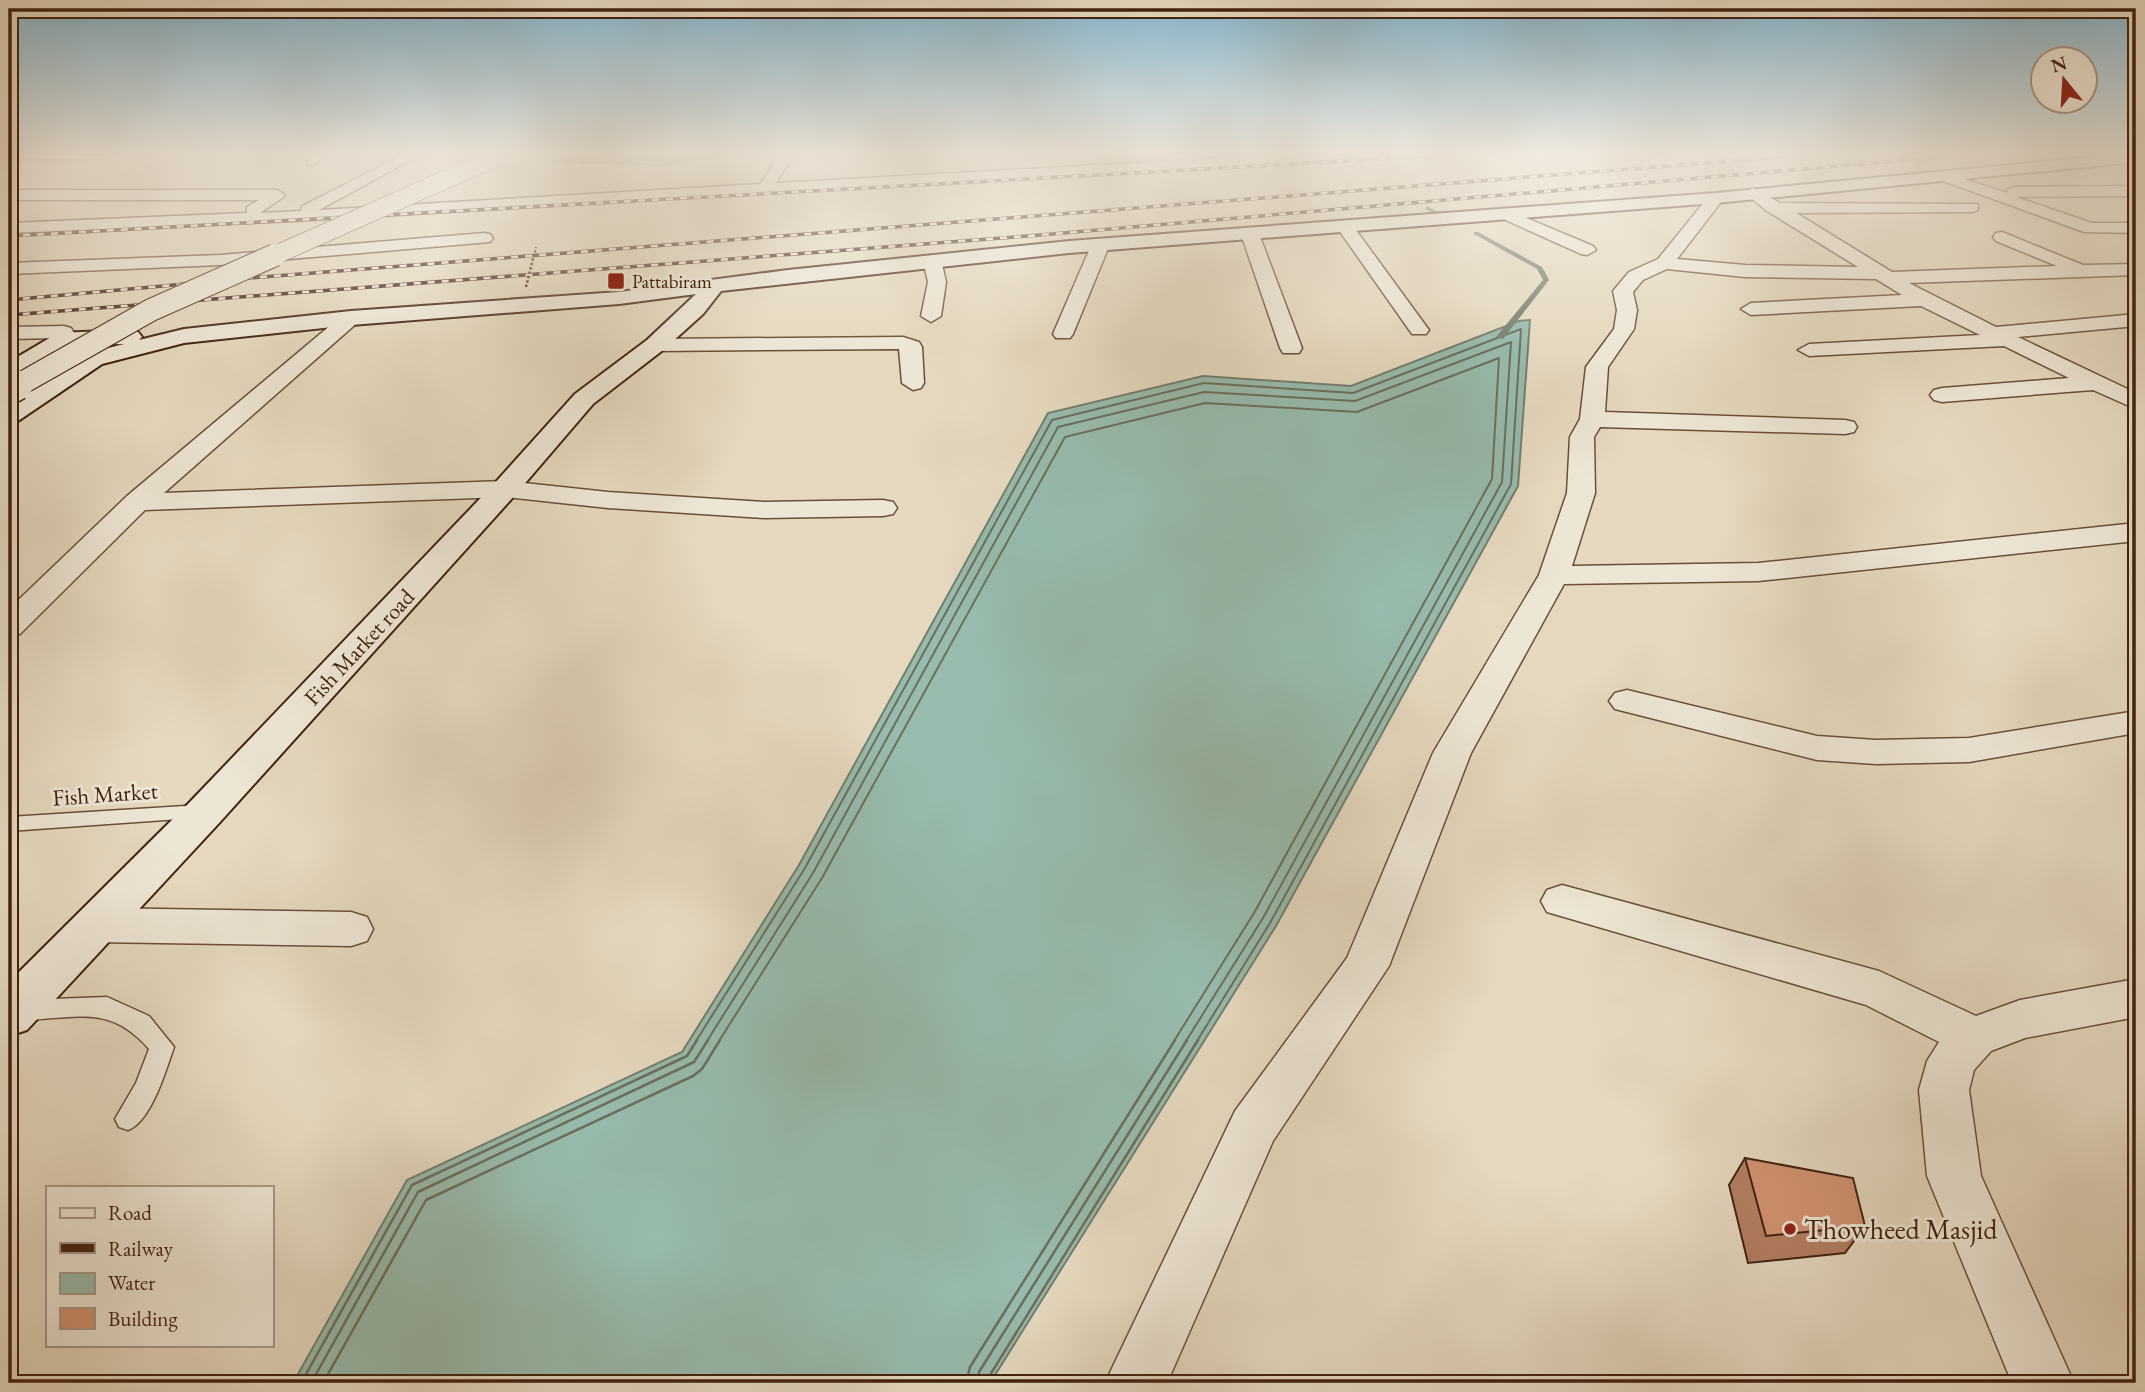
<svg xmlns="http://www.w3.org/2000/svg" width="2145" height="1392" font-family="'EB Garamond',serif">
<rect width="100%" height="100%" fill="#e5d8bf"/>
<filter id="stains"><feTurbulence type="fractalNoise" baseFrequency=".00286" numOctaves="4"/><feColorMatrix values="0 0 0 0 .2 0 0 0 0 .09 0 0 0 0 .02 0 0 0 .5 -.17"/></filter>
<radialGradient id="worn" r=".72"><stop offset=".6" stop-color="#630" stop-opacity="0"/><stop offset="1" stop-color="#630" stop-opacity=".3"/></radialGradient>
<g fill="#97bbac" stroke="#747e6e" stroke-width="2">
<polygon points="557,155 719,155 663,165 555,161"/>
<polygon points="1530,320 1518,486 1276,926 990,1383 293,1383 407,1180 682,1052 799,865 1048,413 1203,376 1351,386 1519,321"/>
</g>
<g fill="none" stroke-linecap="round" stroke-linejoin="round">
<g stroke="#6c6e5e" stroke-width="2">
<polyline points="577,155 662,158 681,155"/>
<polyline points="696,1041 805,868 1052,420 1204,383 1353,393 1521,329 1511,484 1270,923 1197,1041"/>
<polyline points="707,1041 813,873 1058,427 1204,392 1355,401 1511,342 1502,482 1263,918 1186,1041"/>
<polyline points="719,1041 822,878 1065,437 1205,403 1357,412 1499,358 1492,479 1254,913 1174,1041"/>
</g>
<g stroke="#6c6e5e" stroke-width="2.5">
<polyline points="301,1383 412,1185 687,1056 697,1040"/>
<polyline points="311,1383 418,1192 694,1062 708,1040"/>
<polyline points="323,1383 426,1200 693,1076 702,1069 720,1040"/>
<polyline points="966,1383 970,1367 1175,1040"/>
<polyline points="976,1383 979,1372 1187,1040"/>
<polyline points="985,1383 1198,1040"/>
</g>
<g fill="#747e6e" fill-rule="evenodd">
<polygon points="1427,206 1442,214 1443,215 1438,216 1425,209"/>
<polygon points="1474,232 1478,232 1542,267 1549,280 1503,339 1496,337 1543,280 1537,269 1474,234"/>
</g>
<g stroke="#69503c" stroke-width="3">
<g id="lane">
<polygon points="318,155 325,155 314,164 308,164 308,160"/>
<polygon points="201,805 208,807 211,812 208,817 9,831 9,817"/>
<path d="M107 997 149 1016 174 1047C166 1070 151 1122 128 1130L119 1127 115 1119 136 1083 149 1049C110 1004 78 1018 24 1020L16 1017 12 1010 16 1003 24 1000Z"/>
</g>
</g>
<g stroke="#69503c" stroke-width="3">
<g id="street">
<polygon points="9,155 109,155 102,159 16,159"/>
<polygon points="403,155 420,155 319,210 760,184 779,155 793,155 776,183 1278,155 1349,155 1342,159 295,221 9,233 9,223 247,213 247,207 259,200 9,200 9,190 277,190 285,195 282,198 260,213 301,211 302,206"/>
<polygon points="1943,172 2007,193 2009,189 2014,187 2136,186 2136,196 2016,197 2092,223 2136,223 2136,233 2084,232 1938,179 1936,176"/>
<polygon points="1753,188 1780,203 1978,204 1978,210 1972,212 1796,213 1892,272 2057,266 1996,241 1993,237 1996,233 2002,232 2083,265 2136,264 2136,275 1909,283 1996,327 2136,314 2136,326 2018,337 2136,393 2136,409 2093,390 1942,402 1934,400 1930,395 1934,390 1942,388 2069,378 2004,346 1809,356 1798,350 1809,344 1980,335 1921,306 1751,315 1741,309 1751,303 1902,295 1876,279 1745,277 1667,269 1643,280 1633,292 1637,310 1634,329 1608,367 1605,412 1845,420 1854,422 1857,427 1854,432 1845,434 1600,427 1594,437 1595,493 1572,566 1758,563 2136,523 2136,541 1758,581 1564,584 1471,753 1389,966 1273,1141 1167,1383 1105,1383 1235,1111 1347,958 1433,753 1539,575 1567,493 1570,437 1580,419 1586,367 1614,329 1617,310 1613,291 1629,272 1658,259 1710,195 1716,193 1724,198 1677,259 1745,265 1858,267 1767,211 1745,193"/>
<polygon points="1505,209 1593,246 1596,250 1587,255 1581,254 1499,217 1497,214"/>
<polygon points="1344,221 1350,222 1426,326 1429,330 1426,334 1412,334 1336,226"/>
<polygon points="1250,229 1259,234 1302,348 1299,353 1283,353 1280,348 1241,234"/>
<polygon points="484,233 490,234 493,238 490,242 220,265 9,274 9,263 220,255"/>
<polygon points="1100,241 1109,246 1073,334 1070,338 1056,338 1053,334 1091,246"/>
<polygon points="932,255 941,260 946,282 941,316 931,322 921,316 928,282 923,260"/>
<polygon points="351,312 358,314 361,318 358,322 164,493 505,481 608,492 764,502 883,500 893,502 897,508 893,514 883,516 764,518 608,508 505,497 145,510 20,634 9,637 9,609 127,496 344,314"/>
<polygon points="64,326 71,328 77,338 73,342 66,344 56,338 9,339 9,327"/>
<polygon points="903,337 919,342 922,347 924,383 921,388 913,390 902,383 899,349 655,351 644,345 655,339"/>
<polygon points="1627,690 1817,736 1876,740 1969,738 2136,711 2136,733 1969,762 1876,764 1817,760 1615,709 1609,701 1615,693"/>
<polygon points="1562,885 1879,971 1976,1016 2020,1000 2136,979 2136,1017 2025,1038 1991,1051 1974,1070 1969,1090 1981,1176 2074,1383 2012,1383 1927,1176 1919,1090 1927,1061 1939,1042 1866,1005 1547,912 1541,901 1547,890"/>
<polygon points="96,908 351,912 367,917 373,929 367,941 351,946 96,942 80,937 74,925 80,913"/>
</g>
</g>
<g stroke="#402211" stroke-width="4">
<polygon id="secondary" points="2114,155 2136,155 2136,162 1716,203 1069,253 721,291 703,314 663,350 593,404 515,495 220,822 27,1030 9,1036 9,982 190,802 495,483 575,394 647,340 696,294 619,304 351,325 184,343 102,364 18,421 9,423 9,403 84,354 124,344 71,345 18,377 9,379 9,362 58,333 130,330 138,332 142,337 139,340 184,329 351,311 619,292 788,270 1069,241 1716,193"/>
</g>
<use href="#lane" fill="#eee6d5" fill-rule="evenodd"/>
<use href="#street" fill="#eee6d5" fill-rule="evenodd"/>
<use href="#secondary" fill="#eee6d5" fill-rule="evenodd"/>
<g stroke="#402211" stroke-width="3.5">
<g id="rail">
<polyline points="9,236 1453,155"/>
<polyline points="9,300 262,277 1807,155"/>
<polyline points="9,315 1040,235 1965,155"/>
</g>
</g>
<use href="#rail" stroke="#eee6d5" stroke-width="2.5" stroke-dasharray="7" stroke-linecap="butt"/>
<g stroke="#402211" stroke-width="19" stroke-linecap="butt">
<polyline id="secondary-bridge-far2" points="271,257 501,155"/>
</g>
<g stroke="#402211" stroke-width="24" stroke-linecap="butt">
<polyline id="secondary-bridge-far1" points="15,387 151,310 275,255"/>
</g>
<g stroke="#402211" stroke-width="32" stroke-linecap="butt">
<polyline id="secondary-bridge" points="9,390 18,385"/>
</g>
<polyline stroke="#402211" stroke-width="2" stroke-dasharray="2.5 2" stroke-linecap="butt" points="534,257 536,247"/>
<polyline stroke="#402211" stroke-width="2.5" stroke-dasharray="2.5 2" stroke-linecap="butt" points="526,287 534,255"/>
<use href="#secondary-bridge-far2" stroke="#eee6d5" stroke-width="18"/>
<use href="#secondary-bridge-far1" stroke="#eee6d5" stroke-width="22"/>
<use href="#secondary-bridge" stroke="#eee6d5" stroke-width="29"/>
</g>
<polygon fill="#b37e62" stroke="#402211" stroke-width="2" points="1745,1158 1865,1226 1845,1253 1748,1263 1729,1185"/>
<polygon fill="#d09272" stroke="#402211" stroke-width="2" points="1745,1158 1853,1178 1865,1226 1766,1236"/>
<linearGradient id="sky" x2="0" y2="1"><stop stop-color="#87b7d0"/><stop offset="0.44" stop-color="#f3ede2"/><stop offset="1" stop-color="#f3ede2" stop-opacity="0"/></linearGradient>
<rect width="2145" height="349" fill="url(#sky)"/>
<g fill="#8f2418" stroke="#eee6d5" stroke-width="2.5">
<rect x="607" y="272" width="18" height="18" rx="3.5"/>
<circle cx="1790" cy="1229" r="7"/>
</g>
<g text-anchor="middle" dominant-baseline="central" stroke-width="6" stroke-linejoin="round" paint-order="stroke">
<g font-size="19" fill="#402211" stroke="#eee6d5" text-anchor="start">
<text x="632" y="281">Pattabiram</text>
</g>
<g font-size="23" fill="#402211" stroke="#eee6d5">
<text transform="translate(359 647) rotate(-47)">Fish Market road</text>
<text transform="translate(105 794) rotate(-4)">Fish Market</text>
</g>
<g font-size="28" fill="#402211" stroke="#eee6d5" text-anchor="start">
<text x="1804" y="1229">Thowheed Masjid</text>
</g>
</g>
<rect width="2145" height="1392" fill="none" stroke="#e5d8bf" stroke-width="35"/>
<rect x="10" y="10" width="2124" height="1371" fill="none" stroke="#402211" stroke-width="3.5"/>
<rect x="18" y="18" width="2110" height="1357" fill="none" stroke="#402211" stroke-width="2"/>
<rect x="46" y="1186" width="228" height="161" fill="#eee6d5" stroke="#a89887" stroke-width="2"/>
<rect x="60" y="1208" width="35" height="10" fill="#eee6d5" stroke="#a89887" stroke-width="2"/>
<text x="108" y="1220" font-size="21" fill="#402211">Road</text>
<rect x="60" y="1243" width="35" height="10" fill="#402211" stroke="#a89887" stroke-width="2"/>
<text x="108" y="1256" font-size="21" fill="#402211">Railway</text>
<rect x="60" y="1273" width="35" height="21" fill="#97bbac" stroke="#a89887" stroke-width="2"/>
<text x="108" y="1290" font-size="21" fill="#402211">Water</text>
<rect x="60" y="1308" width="35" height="21" fill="#d09272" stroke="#a89887" stroke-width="2"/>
<text x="108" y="1326" font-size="21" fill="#402211">Building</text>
<g transform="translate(2064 80) rotate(342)"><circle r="33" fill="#eee6d5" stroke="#a89887" stroke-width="2"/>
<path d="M0-5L12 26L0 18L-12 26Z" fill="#8f2418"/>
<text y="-10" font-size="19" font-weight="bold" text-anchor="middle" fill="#402211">N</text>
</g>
<rect width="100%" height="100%" filter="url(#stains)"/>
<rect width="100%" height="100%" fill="url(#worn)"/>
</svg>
